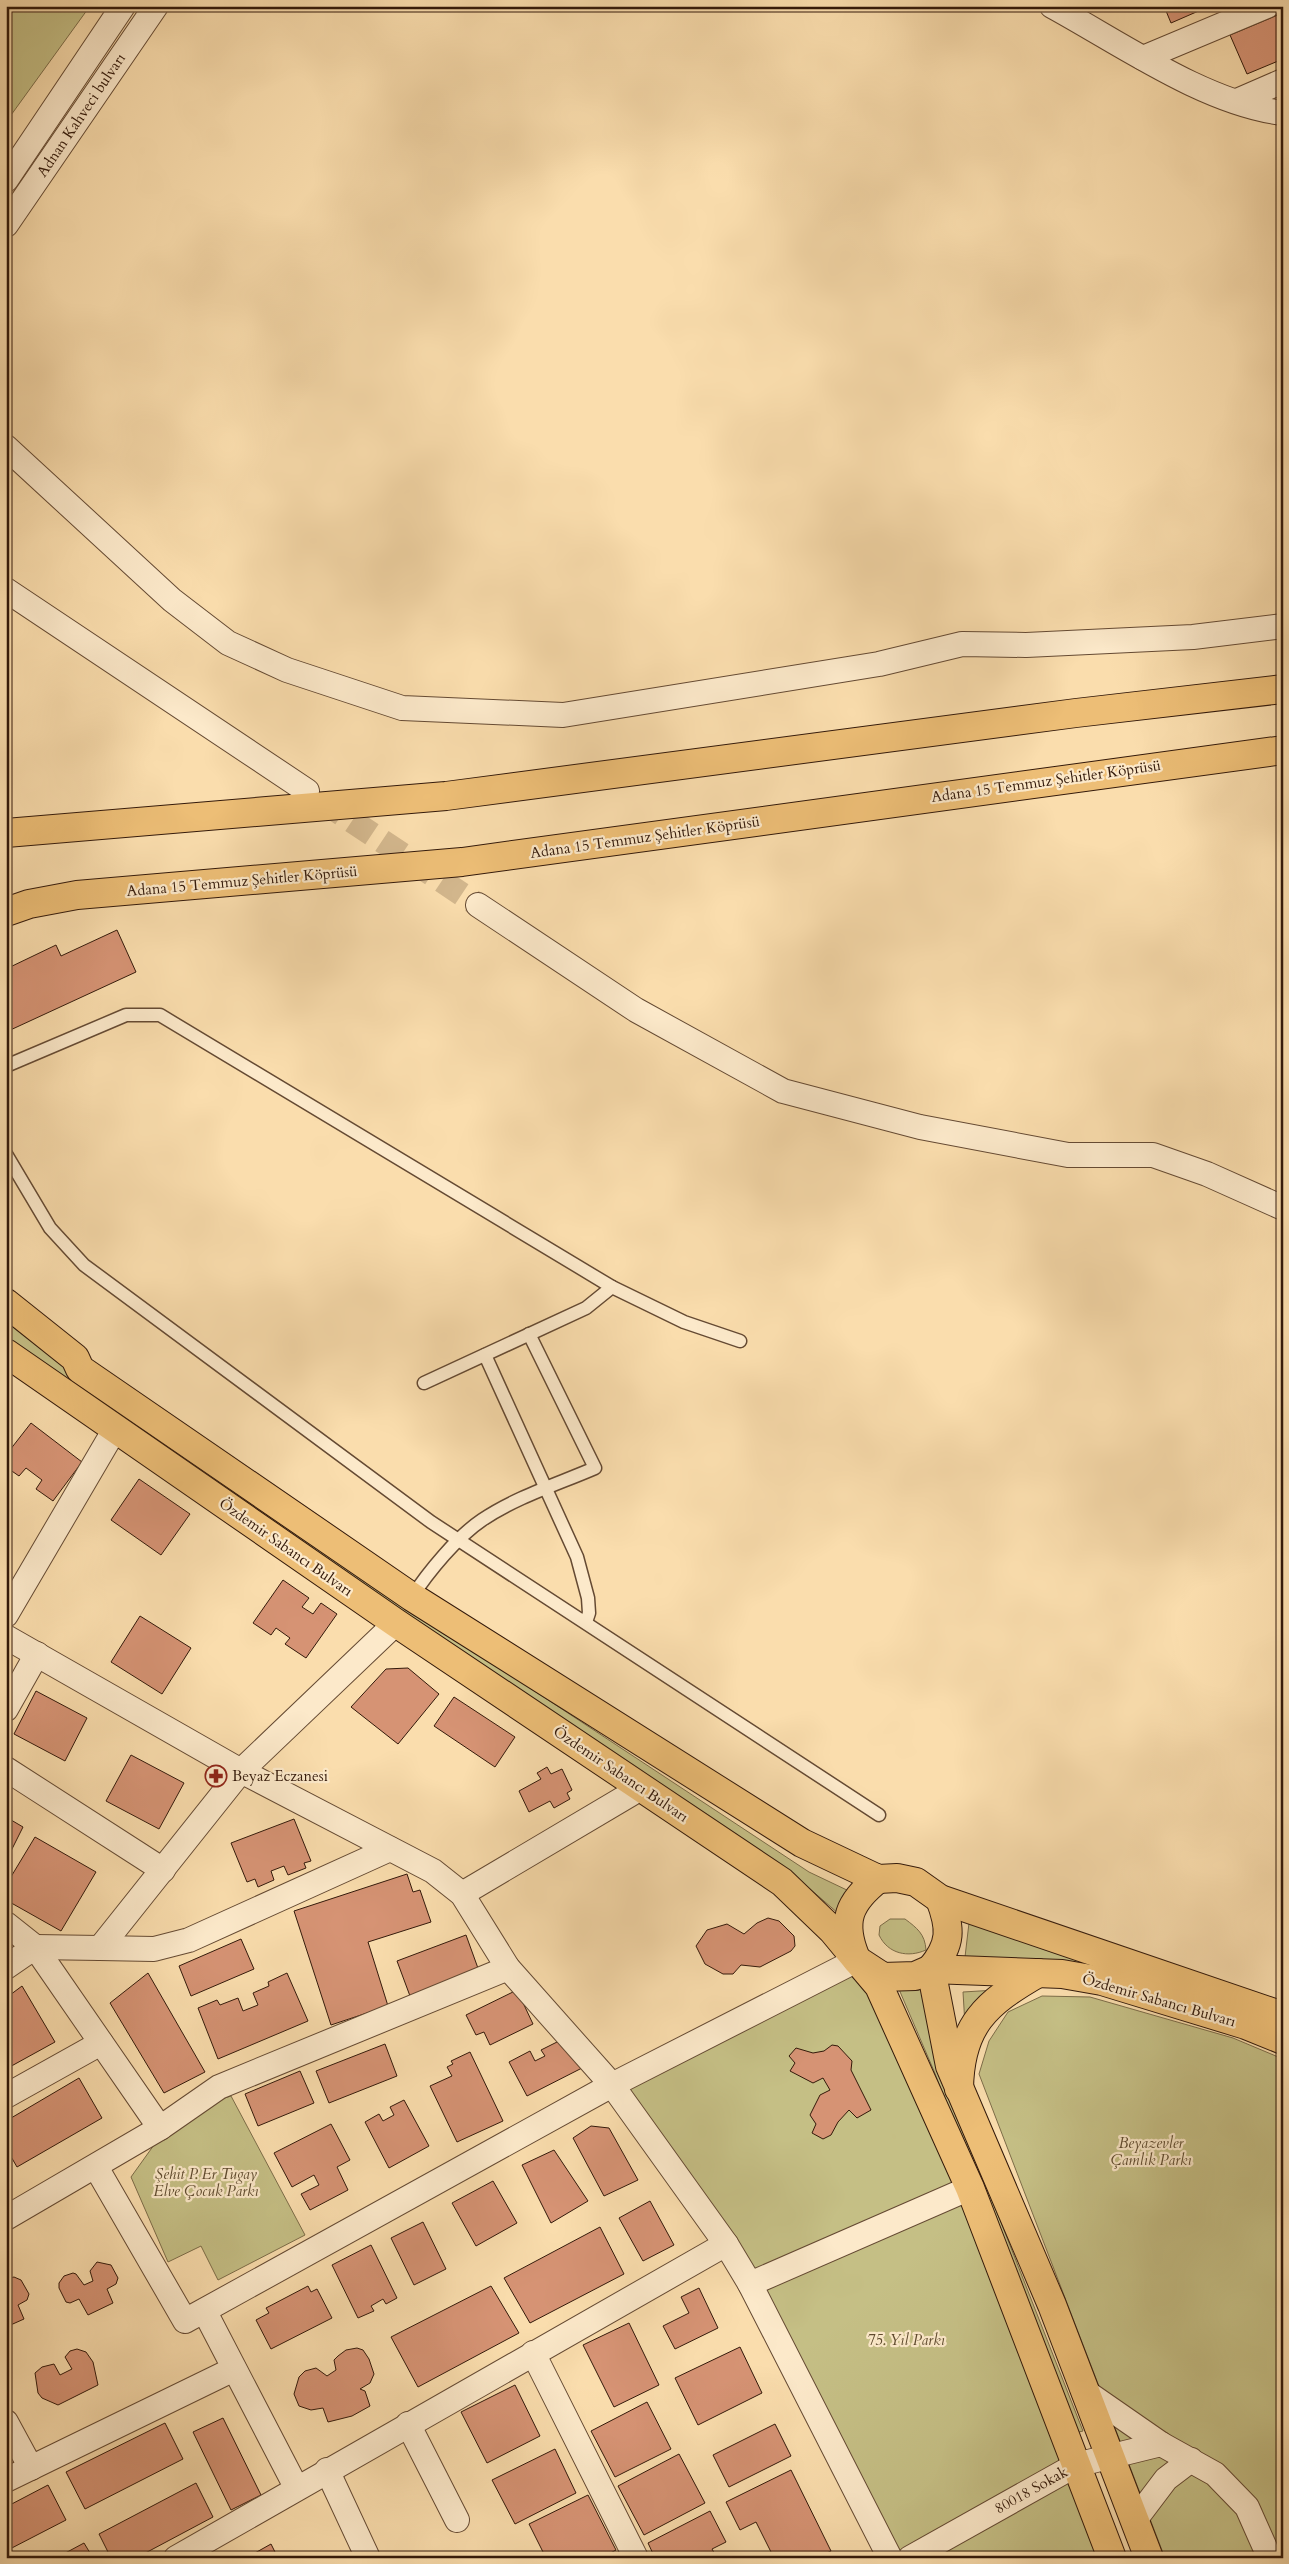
<svg xmlns="http://www.w3.org/2000/svg" width="1289" height="2564" font-family="Cardo,serif">
<rect width="100%" height="100%" fill="#faddad"/>
<filter id="stains"><feTurbulence type="fractalNoise" baseFrequency=".004" numOctaves="4"/><feColorMatrix values="0 0 0 0 .2 0 0 0 0 .09 0 0 0 0 .02 0 0 0 .5 -.17"/></filter>
<radialGradient id="worn" r=".72"><stop offset=".6" stop-color="#630" stop-opacity="0"/><stop offset="1" stop-color="#630" stop-opacity=".3"/></radialGradient>
<g fill="#c5bf85" stroke="#7c6c48">
<polygon points="6,6 90,6 6,122"/>
<polygon points="6,1322 530,1688 809,1872 851,1892 839,1914 802,1882 181,1463 6,1339"/>
<path d="M890 1919H905C917 1928 925 1934 926 1950 908 1958 888 1954 879 1935L880 1926Z"/>
<polygon points="969,1923 1133,1978 965,1957"/>
<polygon points="857,1960 970,2188 1109,2558 890,2558 750,2284 612,2085"/>
<polygon points="898,1987 929,1987 941,2070 1083,2431 1075,2433 934,2071"/>
<polygon points="996,1990 965,2025 963,1992"/>
<polygon points="1042,1996 1090,1997 1233,2038 1283,2059 1283,2558 1165,2558 979,2074 989,2041 1008,2012"/>
<polygon points="231,2096 305,2235 218,2280 201,2246 168,2262 131,2177 169,2124 183,2112"/>
</g>
<g fill="#d69374" stroke="#33190a">
<polygon points="1164,6 1210,6 1171,23"/>
<polygon points="1280,14 1283,21 1283,59 1247,74 1230,35"/>
<polygon points="117,930 136,972 6,1032 6,981 10,979 6,969 56,945 61,956"/>
<polygon points="31,1423 82,1462 53,1501 36,1489 42,1480 26,1468 19,1476 6,1467 6,1455"/>
<polygon points="139,1479 190,1514 161,1555 111,1520"/>
<polygon points="283,1580 309,1598 302,1607 313,1614 321,1603 337,1614 306,1658 285,1644 290,1638 276,1628 271,1635 253,1623"/>
<polygon points="140,1616 191,1648 162,1694 111,1662"/>
<polygon points="408,1668 439,1694 398,1744 351,1707 386,1669"/>
<polygon points="36,1691 87,1718 65,1761 14,1734"/>
<polygon points="454,1697 515,1737 495,1767 434,1726"/>
<polygon points="131,1755 184,1783 159,1829 106,1801"/>
<polygon points="547,1767 551,1774 562,1769 572,1790 567,1793 570,1799 554,1808 550,1801 529,1812 519,1791 541,1779 537,1773"/>
<polygon points="6,1817 23,1827 6,1861"/>
<polygon points="294,1819 311,1861 304,1863 306,1868 288,1875 284,1866 271,1871 274,1880 258,1887 255,1879 247,1882 231,1843"/>
<polygon points="35,1837 96,1872 61,1931 6,1900 6,1885"/>
<polygon points="407,1874 413,1892 420,1890 431,1922 368,1942 388,2006 331,2025 294,1911"/>
<polygon points="768,1918 779,1921 794,1936 795,1946 791,1951 760,1967 741,1965 733,1974 723,1974 705,1964 696,1946 707,1930 727,1924 744,1934 757,1923"/>
<polygon points="466,1935 479,1971 410,1996 397,1961"/>
<polygon points="241,1939 254,1969 191,1996 179,1966"/>
<polygon points="148,1973 205,2072 164,2093 110,2003"/>
<polygon points="287,1973 308,2021 218,2059 198,2008 217,2000 220,2005 238,1998 243,2011 258,2005 253,1993 269,1986 268,1982"/>
<polygon points="22,1986 55,2042 6,2069 6,1998"/>
<polygon points="517,1990 533,2024 490,2045 484,2032 476,2035 466,2015"/>
<polygon points="563,2039 582,2068 527,2096 509,2062 530,2051 535,2061 545,2056 541,2050"/>
<polygon points="385,2044 397,2076 329,2103 316,2071"/>
<polygon points="832,2045 838,2046 852,2061 851,2070 871,2110 857,2118 849,2110 838,2122 831,2135 823,2139 812,2133 816,2124 810,2115 820,2095 830,2090 823,2078 813,2083 790,2071 795,2063 789,2056 796,2048 813,2053 824,2051"/>
<polygon points="470,2052 503,2121 457,2142 430,2086 452,2076 447,2067 453,2064 451,2061"/>
<polygon points="300,2071 314,2103 258,2126 245,2094"/>
<polygon points="79,2078 102,2118 17,2167 6,2148 6,2121"/>
<polygon points="404,2100 429,2146 389,2168 365,2122 379,2114 383,2121 394,2115 390,2107"/>
<polygon points="331,2124 350,2160 337,2167 348,2190 310,2210 301,2194 319,2185 314,2175 292,2187 274,2153"/>
<polygon points="591,2126 609,2128 638,2180 604,2196 573,2138"/>
<polygon points="554,2150 588,2201 551,2223 522,2165"/>
<polygon points="493,2181 517,2223 476,2246 452,2203"/>
<polygon points="650,2201 674,2245 643,2261 619,2218"/>
<polygon points="423,2222 446,2269 414,2285 391,2238"/>
<polygon points="600,2227 624,2274 530,2323 504,2278"/>
<polygon points="371,2245 397,2298 386,2304 383,2299 371,2306 374,2311 358,2318 332,2265"/>
<polygon points="97,2262 111,2265 118,2278 116,2284 107,2289 113,2303 88,2315 79,2299 70,2303 66,2302 59,2288 59,2283 64,2276 73,2273 76,2274 84,2285 93,2281 90,2271"/>
<polygon points="14,2277 21,2280 29,2294 27,2300 18,2305 24,2319 6,2327 6,2279"/>
<polygon points="308,2286 311,2292 317,2289 332,2318 271,2349 256,2320 269,2313 266,2308"/>
<polygon points="491,2286 519,2333 418,2387 391,2337"/>
<polygon points="699,2288 718,2328 675,2349 663,2326 689,2313 681,2297"/>
<polygon points="629,2323 659,2385 614,2407 583,2345"/>
<polygon points="740,2347 762,2393 698,2425 675,2378"/>
<polygon points="357,2348 363,2350 369,2359 374,2374 370,2383 360,2389 365,2391 370,2406 352,2416 328,2422 323,2408 311,2410 299,2406 294,2394 299,2377 305,2371 316,2368 327,2376 336,2370 334,2360 338,2356 346,2350"/>
<polygon points="77,2349 86,2352 93,2362 98,2385 58,2405 42,2398 38,2393 35,2373 42,2367 54,2364 60,2375 72,2369 65,2357 70,2351"/>
<polygon points="515,2385 540,2436 487,2463 461,2412"/>
<polygon points="647,2402 671,2449 615,2477 591,2431"/>
<polygon points="223,2418 261,2495 231,2510 193,2432"/>
<polygon points="165,2423 183,2459 85,2509 66,2472"/>
<polygon points="775,2424 791,2456 729,2487 713,2455"/>
<polygon points="555,2449 576,2493 515,2524 492,2480"/>
<polygon points="679,2454 705,2503 644,2535 618,2486"/>
<polygon points="791,2470 831,2551 816,2558 774,2558 756,2522 740,2530 726,2502"/>
<polygon points="196,2483 213,2517 136,2558 111,2558 99,2534"/>
<polygon points="48,2485 66,2520 6,2551 6,2507"/>
<polygon points="588,2495 616,2550 601,2558 546,2558 529,2524"/>
<polygon points="710,2511 726,2542 712,2549 717,2558 655,2558 648,2543"/>
<polygon points="84,2543 93,2558 56,2558"/>
<polygon points="271,2544 278,2558 246,2558"/>
</g>
<g fill="none" stroke-linecap="round" stroke-linejoin="round">
<polyline stroke="#d2b68c" stroke-width="24" stroke-dasharray="24 12" stroke-linecap="butt" points="322,801 478,905"/>
<g stroke="#654a33" stroke-width="15">
<g id="service">
<polyline points="6,1066 126,1015 160,1015 612,1287 684,1322 740,1341"/>
<polyline points="6,1154 50,1228 84,1265 431,1522 879,1815"/>
<polyline points="485,1355 577,1557 588,1598 589,1613 586,1622"/>
<polyline points="424,1383 586,1308 612,1287"/>
<path d="M412 1597C428 1572 458 1536 482 1520 516 1497 558 1484 595 1468L529 1334"/>
</g>
</g>
<g stroke="#654a33" stroke-width="26">
<g id="minor">
<path d="M1052 6C1120 43 1206 104 1283 113"/>
<polyline points="1143,58 1267,6"/>
<polyline points="1237,101 1283,81"/>
<polyline points="6,180 123,6"/>
<polyline points="6,225 156,6"/>
<polyline points="6,447 172,600 228,643 287,670 402,708 563,715 879,664 962,644 1026,645 1193,637 1283,626"/>
<polyline points="6,590 307,791"/>
<polyline points="478,905 636,1010 783,1091 920,1127 1068,1155 1153,1155 1207,1174 1283,1208"/>
<polyline points="6,1615 115,1429"/>
<polyline points="6,1637 241,1771 433,1871 462,1894 508,1968 612,2085 726,2244 750,2284 890,2558"/>
<polyline points="6,1709 37,1654"/>
<polyline points="6,1769 163,1870"/>
<polyline points="462,1894 641,1788"/>
<polyline points="6,1924 35,1947 160,2128"/>
<polyline points="100,1948 154,1949 189,1940 390,1849"/>
<polyline points="6,1967 35,1947 100,1948 241,1771 396,1623"/>
<polyline points="6,2096 101,2043"/>
<polyline points="96,2167 185,2321 612,2085 857,1960"/>
<polyline points="6,2218 160,2128 219,2087 508,1968"/>
<polyline points="750,2284 970,2188"/>
<polyline points="205,2312 296,2487"/>
<polyline points="533,2353 636,2558"/>
<polyline points="1086,2392 1161,2444 1215,2474 1247,2507 1267,2552 1266,2558"/>
<polyline points="6,2422 31,2468"/>
<polyline points="408,2424 457,2520"/>
<polyline points="327,2470 368,2558"/>
<polyline points="6,2480 234,2369"/>
<polyline points="1135,2520 1166,2479 1191,2460"/>
<polyline points="176,2558 726,2244"/>
<polyline points="910,2558 1076,2465 1161,2444"/>
</g>
</g>
<g stroke="#33190a" stroke-width="30">
<g id="primary">
<polyline points="6,833 446,796 1076,713 1283,689"/>
<polyline points="6,912 29,904 77,895 462,862 1283,750"/>
<polyline points="6,1303 75,1358 80,1369 412,1597 802,1843 878,1879 897,1878 916,1882 940,1899 1283,2016"/>
<polyline points="6,1353 396,1623 782,1882 833,1931 857,1960 883,1977 915,1976 931,1969 1062,1974 1102,1981 1246,2025 1283,2040"/>
<path d="M855 1956C841 1921 849 1902 878 1879"/>
<path d="M931 1969C952 1944 951 1928 940 1899"/>
<path d="M959 2089C960 2025 986 2003 1038 1973"/>
</g>
</g>
<g stroke="#33190a" stroke-width="30">
<g id="motorway">
<polyline points="857,1960 879,1986 970,2188 1112,2558"/>
<polyline points="931,1969 950,2066 1052,2305 1149,2558"/>
</g>
</g>
<use href="#service" stroke="#fce9ca" stroke-width="12"/>
<use href="#minor" stroke="#fce9ca" stroke-width="24"/>
<use href="#primary" stroke="#edbe76" stroke-width="28"/>
<use href="#motorway" stroke="#edbe76" stroke-width="28"/>
</g>
<defs>
<g id="pharmacy-ring" transform="scale(1.125)"><circle r="9.5" fill="#fce9ca" stroke="#8f2418" stroke-width="1.5"/><path d="M-2-6h4v4h4v4h-4v4h-4v-4h-4v-4h4Z" fill="#8f2418"/></g>
</defs>
<g fill-rule="evenodd">
<use href="#pharmacy-ring" x="216" y="1776"/>
</g>
<g text-anchor="middle" dominant-baseline="central" stroke-width="4.5" stroke-linejoin="round" paint-order="stroke">
<g font-size="15" fill="#33190a" stroke="#fce9ca">
<text transform="translate(81 115) rotate(-56)">Adnan Kahveci bulvarı</text>
<text transform="translate(1046 781) rotate(-8)">Adana 15 Temmuz Şehitler Köprüsü</text>
<text transform="translate(645 837) rotate(-8)">Adana 15 Temmuz Şehitler Köprüsü</text>
<text transform="translate(242 881) rotate(-5)">Adana 15 Temmuz Şehitler Köprüsü</text>
<text transform="translate(286 1547) rotate(35)">Özdemir Sabancı Bulvarı</text>
<text transform="translate(621 1774) rotate(34)">Özdemir Sabancı Bulvarı</text>
<text transform="translate(1159 2000) rotate(16)">Özdemir Sabancı Bulvarı</text>
<text transform="translate(1031 2490) rotate(-29)">80018 Sokak</text>
</g>
<g font-size="15" fill="#33190a" stroke="#fce9ca" text-anchor="start">
<text x="232" y="1776">Beyaz Eczanesi</text>
</g>
<g font-size="15" font-style="italic" fill="#5f4b2f" stroke="#fce9ca">
<text x="1151" y="2143">Beyazevler<tspan x="1151" dy="17">Çamlık Parkı</tspan></text>
<text x="206" y="2174">Şehit P. Er Tugay<tspan x="206" dy="17">Elve Çocuk Parkı</tspan></text>
<text x="906" y="2340">75. Yıl Parkı</text>
</g>
</g>
<rect width="1289" height="2564" fill="none" stroke="#faddad" stroke-width="25"/>
<rect x="8" y="8" width="1274" height="2549" fill="none" stroke="#33190a" stroke-width="2.5"/>
<rect x="12" y="12" width="1264" height="2539" fill="none" stroke="#33190a"/>
<rect width="100%" height="100%" filter="url(#stains)"/>
<rect width="100%" height="100%" fill="url(#worn)"/>
</svg>
